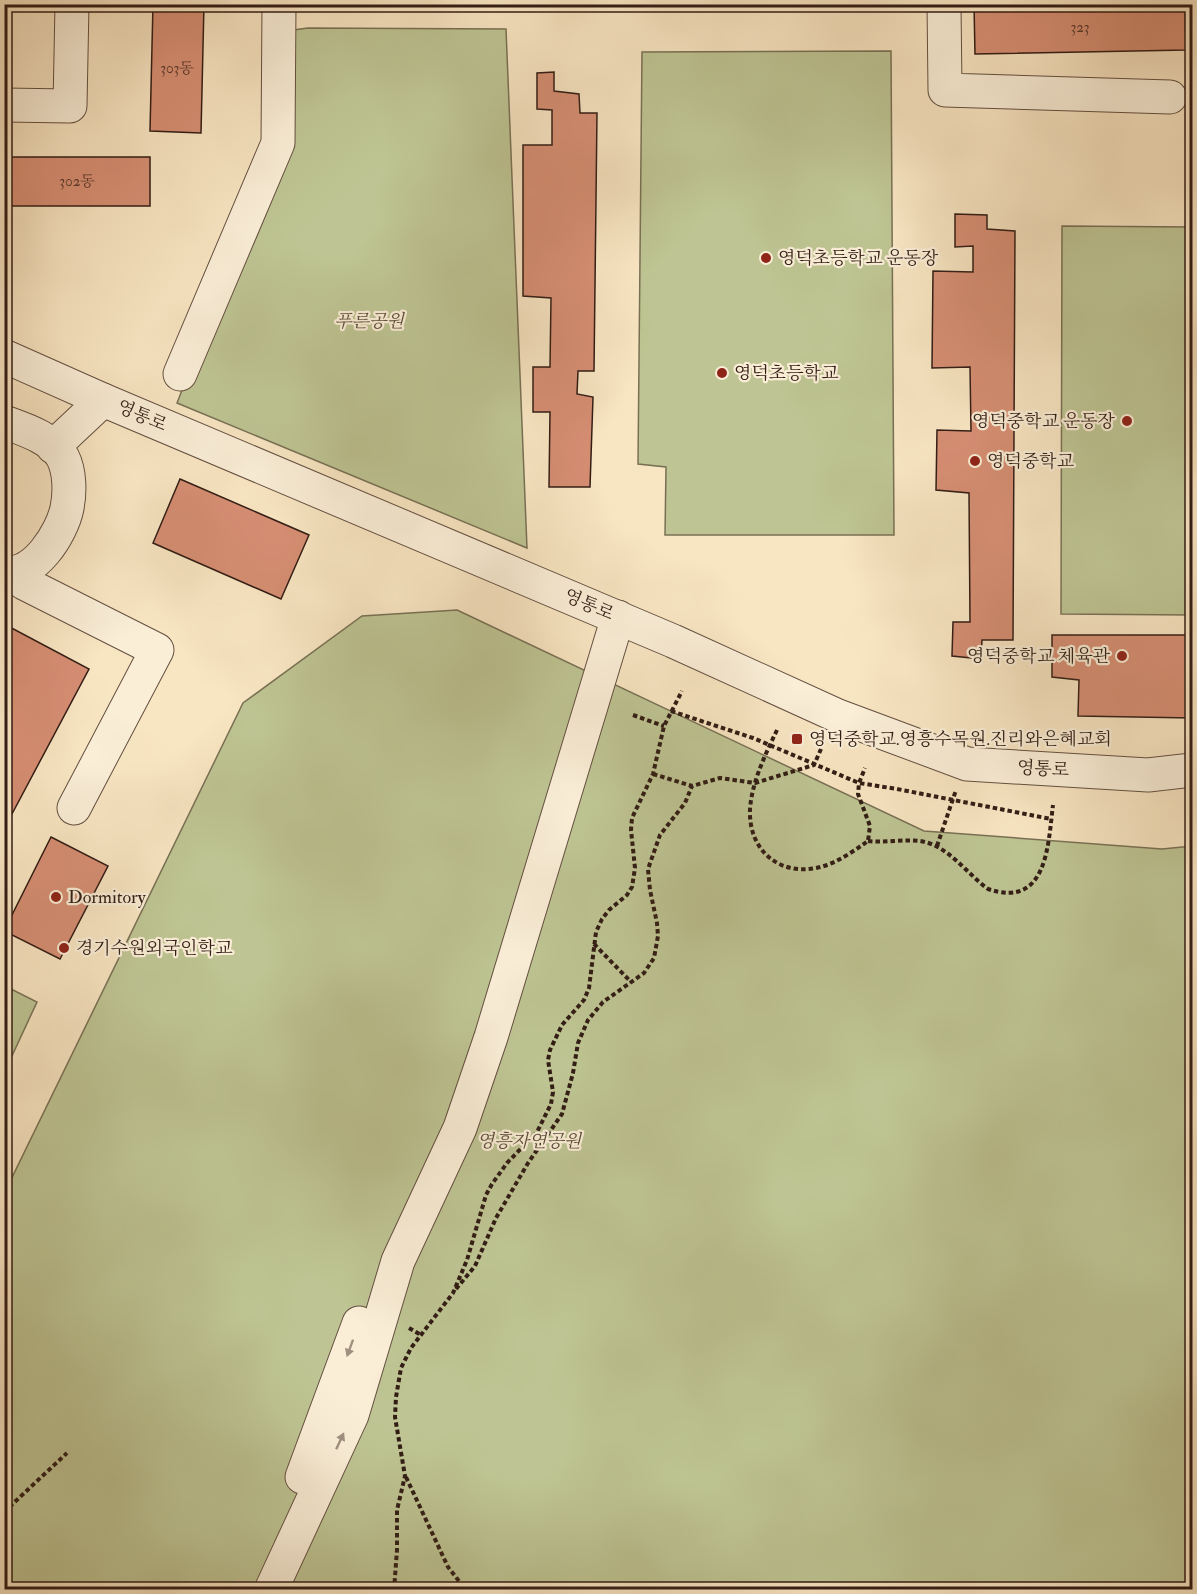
<svg xmlns="http://www.w3.org/2000/svg" width="1197" height="1594" font-family="'IM FELL Double Pica','Noto Serif KR',serif">
<rect width="100%" height="100%" fill="#f8e5c2"/>
<filter id="stains"><feTurbulence type="fractalNoise" baseFrequency=".00333" numOctaves="4"/><feColorMatrix values="0 0 0 0 .2 0 0 0 0 .09 0 0 0 0 .02 0 0 0 .5 -.17"/></filter>
<radialGradient id="worn" r=".72"><stop offset=".6" stop-color="#630" stop-opacity="0"/><stop offset="1" stop-color="#630" stop-opacity=".3"/></radialGradient>
<g fill="#bec493" stroke="#787054" stroke-width="1.5">
<polygon points="308,28 506,29 527,548 177,403 278,143 279,32"/>
<polygon points="891,51 894,535 665,535 666,467 638,464 642,52"/>
<polygon points="1062,226 1192,227 1192,615 1061,614"/>
<polygon points="457,610 924,831 1162,849 1192,846 1192,1589 5,1589 4,1194 243,703 362,616"/>
<polygon points="5,986 37,1002 5,1071"/>
</g>
<g fill="#d68e73" stroke="#321d15" stroke-width="1.5">
<polygon points="153,4 204,4 201,133 150,131"/>
<polygon points="974,4 1185,4 1186,50 975,54"/>
<polygon points="554,72 554,91 579,94 580,113 597,113 594,371 578,371 577,394 593,397 590,487 549,487 550,412 533,412 533,367 550,367 551,298 523,296 523,145 552,145 552,110 537,109 537,73"/>
<rect x="4" y="157" width="146" height="49"/>
<polygon points="955,214 987,215 987,229 1015,231 1013,640 982,640 981,659 952,656 953,622 970,622 969,493 936,490 937,430 971,431 970,367 932,368 933,271 973,272 973,246 955,247"/>
<polygon points="180,479 309,535 281,599 153,543"/>
<polygon points="4,624 89,669 4,829"/>
<polygon points="1052,635 1192,635 1192,718 1078,716 1079,680 1052,677"/>
<polygon points="51,837 108,866 60,959 4,931"/>
</g>
<g fill="none" stroke-linecap="round" stroke-linejoin="round">
<polyline stroke="#d0bd9f" stroke-width="33" stroke-dasharray="33 16" stroke-linecap="butt" points="250,1590 252,1585"/>
<g stroke="#644f40" stroke-width="35">
<g id="minor">
<polyline points="944,4 945,90 1170,97"/>
<polyline points="4,105 70,106 72,4"/>
<polyline points="4,356 103,400 673,641 838,716 967,764 1148,775 1192,770"/>
<polyline points="180,374 278,143 279,4"/>
<path d="M4 422C23 429 53 438 63 458 70 472 70 493 67 508 62 533 34 578 4 572"/>
<polyline points="53,447 103,400"/>
<polyline points="10,573 24,583 157,650 74,808"/>
<polyline points="302,1477 359,1323"/>
<polyline points="271,1590 352,1415 398,1261 460,1128 491,1037 618,617"/>
</g>
</g>
<g stroke="#321d15" stroke-width="4" stroke-dasharray="4.5 3" stroke-linecap="butt">
<polyline points="671,711 753,738 859,783 897,789 1051,819"/>
<polyline points="633,715 664,726"/>
<path d="M777 730C765 755 752 782 750 809 748 852 782 879 824 866 840 861 855 850 868 841L870 826 858 794 859 783 865 768"/>
<polyline points="653,774 692,786 720,778 755,783 814,765 821,749"/>
<path d="M868 841C885 843 903 839 920 841 948 845 966 873 988 889 1047 909 1048 846 1053 805"/>
<polyline points="937,846 956,790"/>
<polyline points="594,944 631,982"/>
<polyline points="456,1289 475,1266 496,1218 528,1163 562,1114 573,1073 578,1043 588,1020 603,1002 644,973 654,958 658,936 657,923 650,890 648,869 660,835 685,803 692,786"/>
<polyline points="409,1328 421,1335"/>
<polyline points="406,1477 448,1567 466,1590"/>
<polyline points="4,1512 67,1453"/>
<polyline points="394,1590 397,1550 397,1510 405,1476 395,1417 396,1397 401,1368 411,1348 453,1293 467,1260 486,1195 492,1184 507,1163 537,1132 551,1104 553,1092 548,1060 550,1050 562,1025 584,1000 589,988 596,932 602,919 609,910 627,895 632,887 635,868 631,830 632,818 653,774 664,726 682,691"/>
</g>
<use href="#minor" stroke="#faeed7" stroke-width="33"/>
</g>
<defs><path id="oneway-solid" d="M-6-.8H1V-3.2L6.5 0L1 3.2V.8H-6Z" transform="scale(1.5)"/></defs>
<g fill="#a09080">
<use href="#oneway-solid" transform="translate(350 1348) rotate(110)"/>
<use href="#oneway-solid" transform="translate(340 1441) rotate(-65)"/>
</g>
<g fill="#8f2418" stroke="#faeed7" stroke-width="2">
<circle cx="766" cy="258" r="6"/>
<circle cx="722" cy="373" r="6"/>
<circle cx="1127" cy="421" r="6"/>
<circle cx="975" cy="461" r="6"/>
<circle cx="1122" cy="656" r="6"/>
<rect x="791" y="733" width="12" height="12" rx="3"/>
<circle cx="56" cy="897" r="6"/>
<circle cx="64" cy="948" r="6"/>
</g>
<g text-anchor="middle" dominant-baseline="central" stroke-width="4.5" stroke-linejoin="round" paint-order="stroke">
<g font-size="15" fill="#5b392c">
<text x="1080" y="27">323</text>
<text x="177" y="68">303동</text>
<text x="77" y="181">302동</text>
</g>
<g font-size="18" fill="#321d15" stroke="#faeed7" text-anchor="start">
<text x="778" y="258">영덕초등학교 운동장</text>
<text x="734" y="373">영덕초등학교</text>
<text x="1115" y="421" text-anchor="end">영덕중학교 운동장</text>
<text x="987" y="461">영덕중학교</text>
<text x="1110" y="656" text-anchor="end">영덕중학교 체육관</text>
<text x="809" y="739">영덕중학교.영흥수목원.진리와은혜교회</text>
<text x="68" y="897">Dormitory</text>
<text x="76" y="948">경기수원외국인학교</text>
</g>
<g font-size="18" font-style="italic" fill="#5c4f3b" stroke="#faeed7">
<text x="369" y="321">푸른공원</text>
<text x="529" y="1141">영흥자연공원</text>
</g>
<g font-size="18" fill="#321d15" stroke="#faeed7">
<text transform="translate(142 416) rotate(23)">영통로</text>
<text transform="translate(589 605) rotate(23)">영통로</text>
<text transform="translate(1043 769) rotate(3)">영통로</text>
</g>
</g>
<rect width="1197" height="1594" fill="none" stroke="#f8e5c2" stroke-width="24"/>
<rect x="6" y="6" width="1185" height="1582" fill="none" stroke="#321d15" stroke-width="3"/>
<rect x="12" y="12" width="1173" height="1570" fill="none" stroke="#321d15" stroke-width="1.5"/>
<rect width="100%" height="100%" filter="url(#stains)"/>
<rect width="100%" height="100%" fill="url(#worn)"/>
</svg>
